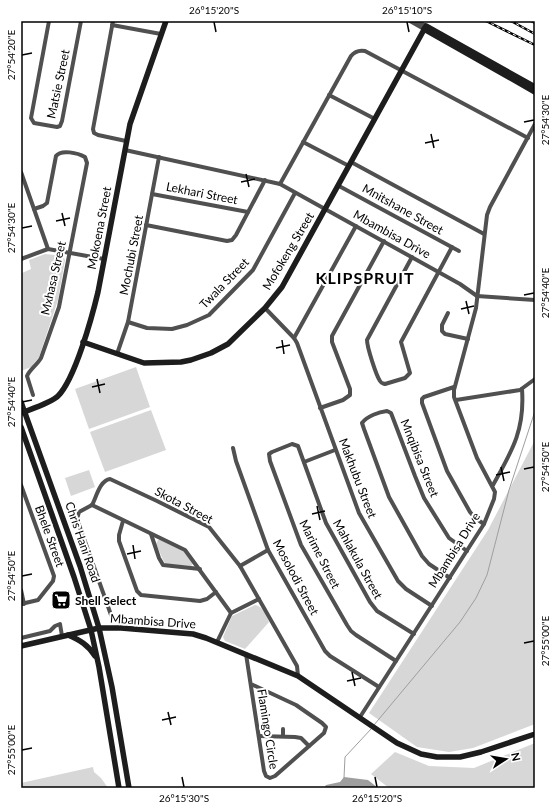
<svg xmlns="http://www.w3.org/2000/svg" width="556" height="809" font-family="Lato,sans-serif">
<rect width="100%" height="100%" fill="#fff"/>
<g fill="#d7d7d7">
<polygon points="45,254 63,256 65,260 58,300 39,357 31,367 21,371 21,271 22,273 31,269 29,260"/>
<polygon points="136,367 150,407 89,429 75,389"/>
<polygon points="151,410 166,450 105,472 90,432"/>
<polygon points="535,440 535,724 473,748 449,752 417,747 369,713 488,530"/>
<polygon points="89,470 95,487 71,496 65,478"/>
<polygon points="158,540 160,540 185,552 193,564 191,566 165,564 156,544"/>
<path d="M255 605C263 606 266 616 269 622L245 649 225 641 223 637 232 616Z"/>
<polygon points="535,743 535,788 389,788 371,774 395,752 429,766 474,768"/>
<polygon points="93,767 94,772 101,778 108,788 21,788 21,783"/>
</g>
<polygon fill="#9e9e9e" points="344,777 368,780 378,788 324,788 326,785 340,782"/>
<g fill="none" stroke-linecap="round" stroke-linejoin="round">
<g stroke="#9e9e9e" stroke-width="1">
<polyline points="374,725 460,622 476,598 487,575 509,490 535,411"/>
<polyline points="344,778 345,757 371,729"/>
</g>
<g stroke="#505050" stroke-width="4">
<polyline points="49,21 31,118 34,123 57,127 60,126 62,121 81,21"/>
<polyline points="113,21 93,129 94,133 98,135 126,141"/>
<polyline points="410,21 424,29"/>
<polyline points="417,21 426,26"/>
<polyline points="112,25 161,34"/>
<polyline points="329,95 375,119"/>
<polyline points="303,142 349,166"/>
<polyline points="125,150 280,184 460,284 477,296"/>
<polyline points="351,162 484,234"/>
<polyline points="21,172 48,249"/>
<path d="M280 184 351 56C355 51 360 50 365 51L528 138"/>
<polyline points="339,186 459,251"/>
<polyline points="152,194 248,212"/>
<polyline points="146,225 227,241 232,240 236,235 265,180"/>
<path d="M412 257 367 340C367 347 376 375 380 381 382 384 382 383 385 384L405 378 410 373 401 342 452 247"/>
<polyline points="21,259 48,249 104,259"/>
<polyline points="477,296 535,300"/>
<polyline points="265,308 294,338 297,343 359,513 398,581 406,589 432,606"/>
<polyline points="448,313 442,325 442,331 445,334 468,339"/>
<polyline points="128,322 147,328 172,329 187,325 209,315 253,270 295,193"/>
<polyline points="294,338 356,226"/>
<polyline points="117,354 128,322 159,157"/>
<polyline points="454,387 424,397 422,399 422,403 447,471 470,512 475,518 484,524"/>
<path d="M33 395 27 376C30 369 37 365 41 358L59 307 87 163 85 157C78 153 61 149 56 156L47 203 43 206 34 209"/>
<polyline points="456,400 520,390 535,379"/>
<polyline points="320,408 343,400 350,395 350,389 332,342 332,336 384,241"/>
<polyline points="233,448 236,461 268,550 325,651 330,656 379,687"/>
<polyline points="304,462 335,450"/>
<polyline points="21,485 54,576 53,581 38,600 21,604"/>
<path d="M493 485C512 451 525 430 522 389"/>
<path d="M92 505C96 498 100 480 110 479L157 501 209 527 240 566 297 666 298 676"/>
<polyline points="92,505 185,550 231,613"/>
<polyline points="92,505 79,512 77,519 111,615"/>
<polyline points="123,521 119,535 119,541 137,591 141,595 200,601 207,599 216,592"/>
<polyline points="151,534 159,558 163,565 200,569"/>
<polyline points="240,566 268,550"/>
<path d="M450 578 429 564 422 556 389 497 364 429 362 423C367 416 379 412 387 411L391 413 415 476 424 498 449 538 467 551"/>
<polyline points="21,590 24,604"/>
<polyline points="21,638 50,631 55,626 60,624 62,636"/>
<polyline points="217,642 231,613 259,599"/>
<polyline points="246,654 264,771 266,776 270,778 275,776 324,733 326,727 322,723 296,705 251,684"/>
<polyline points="396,661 356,635 351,631 347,625 301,545 270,461 269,454 272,452 292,444 298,446 326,523 370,602 377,611 414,634"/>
<polyline points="360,717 484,524 494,499 495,492 477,458 454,397 454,390 476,308 487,215 490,207 535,124"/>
<polyline points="283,735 283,729"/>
<polyline points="259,736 295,737 301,738 309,746"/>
</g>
<g stroke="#1d1d1d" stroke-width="5.5">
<polyline points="424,29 535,92"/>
<polyline points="83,342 144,363 181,362 191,360 211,353 228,344 265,308 282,287 426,26 535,87"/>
<polyline points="21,402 80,566 99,628 112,687 129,788"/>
<path d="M21 413C31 409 51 403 58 396 75 379 92 317 98 292L130 124 166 21"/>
<polyline points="21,427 74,577 91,630 99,667 119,788"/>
<path d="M68 635C80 640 88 645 95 656"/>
<polyline points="21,646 99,628 121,628 193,634 206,638 298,676 397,743 421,754 437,757 460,757 481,752 535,734"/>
</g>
<g stroke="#000" stroke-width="2.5">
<g id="rail">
<polyline points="486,21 535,45"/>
<polyline points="511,21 535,34"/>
<polyline points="531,21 535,23"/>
</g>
</g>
<use href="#rail" stroke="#fff" stroke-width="1" stroke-dasharray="3" stroke-linecap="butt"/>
</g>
<path fill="none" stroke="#000" stroke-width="1.5" d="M214 22 216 32M407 22 409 32M22 55 32 53M524 122 534 120M431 134 434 148M425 143 439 140M246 174 249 187M241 182 255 179M62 213 65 226M56 221 70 218M22 228 32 226M524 295 534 293M466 301 469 314M461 309 474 306M282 340 284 354M276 348 290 345M97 379 100 393M92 387 105 384M22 402 32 400M501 467 504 481M524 469 534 467M496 475 510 472M317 506 320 520M312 514 325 511M133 545 135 559M127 554 141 551M22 576 32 574M524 643 534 641M352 672 355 686M347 681 361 678M168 712 171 725M162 720 176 717M22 750 32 748M182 777 184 787M375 777 377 787"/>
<defs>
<g id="supermarket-square" transform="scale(1)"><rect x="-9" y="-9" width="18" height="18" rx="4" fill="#000" stroke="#fff"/><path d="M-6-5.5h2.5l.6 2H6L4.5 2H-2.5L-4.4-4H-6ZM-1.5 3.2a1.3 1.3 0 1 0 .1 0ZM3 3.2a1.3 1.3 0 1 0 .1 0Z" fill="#fff"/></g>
</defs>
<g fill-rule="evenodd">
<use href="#supermarket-square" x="61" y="600"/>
</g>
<g text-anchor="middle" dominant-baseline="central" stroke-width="4" stroke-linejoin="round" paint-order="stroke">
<g font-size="12" fill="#000" stroke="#fff">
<text transform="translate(58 84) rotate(-78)">Matsie Street</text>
<text transform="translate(202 193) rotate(11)">Lekhari Street</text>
<text transform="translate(403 209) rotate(29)">Mnitshane Street</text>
<text transform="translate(99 228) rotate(-79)">Mokoena Street</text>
<text transform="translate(392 234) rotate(29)">Mbambisa Drive</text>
<text transform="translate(288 251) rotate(-59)">Mofokeng Street</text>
<text transform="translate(131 255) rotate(-79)">Mochubi Street</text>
<text transform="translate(53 278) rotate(-77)">Mxhasa Street</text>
<text transform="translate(224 283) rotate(-46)">Twala Street</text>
<text transform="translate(420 458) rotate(68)">Mnqibisa Street</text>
<text transform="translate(358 478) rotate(69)">Makhubu Street</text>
<text transform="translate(184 505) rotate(28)">Skota Street</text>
<text transform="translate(50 536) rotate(70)">Bhele Street</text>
<text transform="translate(83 542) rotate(71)">Chris Hani Road</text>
<text transform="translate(454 550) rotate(-58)">Mbambisa Drive</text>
<text transform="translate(320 554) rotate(63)">Marime Street</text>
<text transform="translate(358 559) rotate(61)">Mahlakula Street</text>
<text transform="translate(296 577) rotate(62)">Mosolodi Street</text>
<text transform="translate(153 621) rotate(4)">Mbambisa Drive</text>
<text transform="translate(268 729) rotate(81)">Flamingo Circle</text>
</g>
<g font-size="12" font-weight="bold" fill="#000" stroke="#fff" text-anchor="start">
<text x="75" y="600">Shell Select</text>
</g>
<g font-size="16" font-weight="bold" letter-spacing="1" fill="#000" stroke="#fff">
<text x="365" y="277">KLIPSPRUIT</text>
</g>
</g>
<rect width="556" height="809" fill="none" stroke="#ffffff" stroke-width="44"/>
<g transform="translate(506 759) rotate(78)" stroke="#ffffff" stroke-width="3" paint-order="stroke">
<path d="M0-3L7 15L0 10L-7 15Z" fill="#000000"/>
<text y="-6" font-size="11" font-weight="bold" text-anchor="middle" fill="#000000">N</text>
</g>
<rect x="22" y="22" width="512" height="765" fill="none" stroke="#000" stroke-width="1.5"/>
<g font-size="10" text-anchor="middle" fill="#000">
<text x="214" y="14">26°15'20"S</text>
<text x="407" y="14">26°15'10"S</text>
<text transform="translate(11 55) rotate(-90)" y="4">27°54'20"E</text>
<text transform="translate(545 120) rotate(-90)" y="4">27°54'30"E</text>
<text transform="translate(11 228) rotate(-90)" y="4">27°54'30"E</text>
<text transform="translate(545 293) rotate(-90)" y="4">27°54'40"E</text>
<text transform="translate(11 402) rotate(-90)" y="4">27°54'40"E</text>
<text transform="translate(545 467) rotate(-90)" y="4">27°54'50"E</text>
<text transform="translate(11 576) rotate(-90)" y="4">27°54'50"E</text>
<text transform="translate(545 641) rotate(-90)" y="4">27°55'00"E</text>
<text transform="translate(11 750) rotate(-90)" y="4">27°55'00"E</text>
<text x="184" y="802">26°15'30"S</text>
<text x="377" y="802">26°15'20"S</text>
</g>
</svg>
